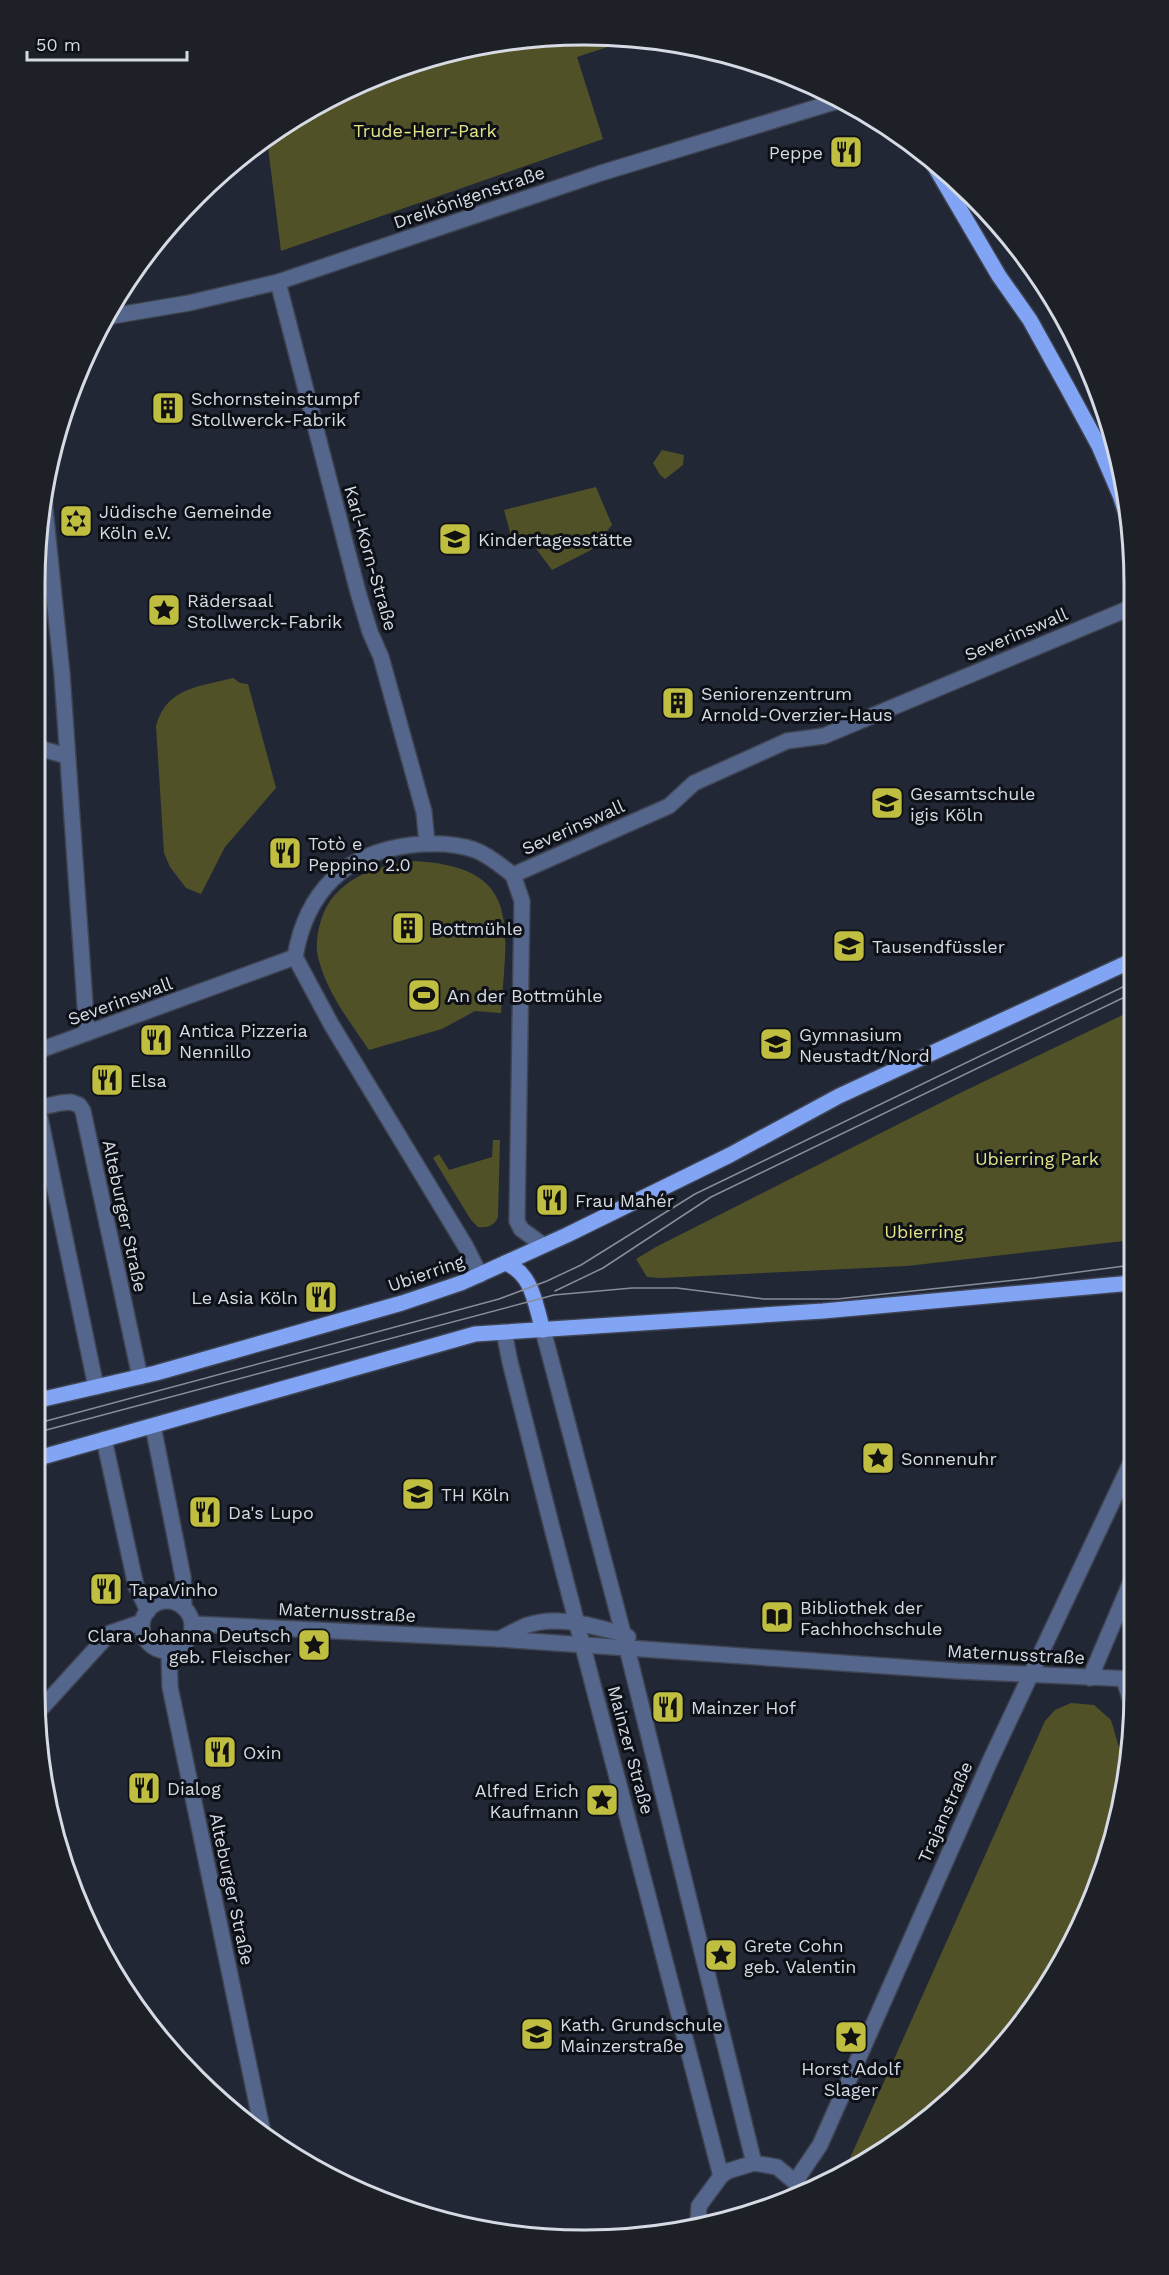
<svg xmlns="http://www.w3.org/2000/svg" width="1169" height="2275" font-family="'Work Sans',sans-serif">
<rect width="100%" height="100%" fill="#212735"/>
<g fill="#515128">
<polygon points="621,36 623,42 577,57 603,139 281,251 267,139 310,108 408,64 513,39"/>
<polygon points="662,450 684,455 683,465 665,479 660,475 653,463"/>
<polygon points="596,487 612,525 591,550 552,570 531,542 514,547 504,510"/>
<path d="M233 678 240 683 248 684 276 788 225 847 201 894 186 888 170 867 164 853 156 726C167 687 199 687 233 678Z"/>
<path d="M413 861C525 866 506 929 501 1013L475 1011 442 1029 369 1050C350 1022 328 994 319 961 315 948 317 933 321 920 334 879 375 866 413 861Z"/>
<polygon points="1131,1011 1132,1240 907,1266 661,1278 647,1277 636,1259 656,1247 958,1094"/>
<path d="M493 1140H500L498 1217C494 1226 488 1228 478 1227L471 1220 433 1158 439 1154 449 1170 492 1157Z"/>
<polygon points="1071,1703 1094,1705 1111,1720 1126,1771 1116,1833 1078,1934 1021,2026 947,2104 846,2167 1045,1721 1055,1710"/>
</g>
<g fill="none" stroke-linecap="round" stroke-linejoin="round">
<g stroke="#3e4451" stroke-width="18">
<g id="minor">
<polyline points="278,282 358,592 370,632 381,657 424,812 427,843"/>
<polyline points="106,317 189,303 278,282 601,173 841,100"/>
<polyline points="44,499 62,674 87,1033"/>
<polyline points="35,747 67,756"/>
<polyline points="513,875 669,806 694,783 787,741 824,736 1130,608"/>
<polyline points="513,875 522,901 517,1221 521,1229 543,1245"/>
<polyline points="295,957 331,1024 466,1247 480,1275"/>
<path d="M295 957C306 892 345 853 411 845 431 843 455 843 475 850 489 855 501 866 513 875"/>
<polyline points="35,1052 295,957"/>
<polyline points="35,1104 38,1108 96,1387"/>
<polyline points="38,1108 60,1103 71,1102 79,1105 83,1111 140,1377"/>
<polyline points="543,1330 627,1648 754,2163"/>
<polyline points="504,1332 510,1362 551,1524 721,2176"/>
<polyline points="153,1426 183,1577 184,1608"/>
<polyline points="104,1439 136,1586 148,1611"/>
<circle cx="167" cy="1626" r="25"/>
<polyline points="193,1624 499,1639 957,1671 1133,1679"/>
<path d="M499 1639C508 1635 516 1630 525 1626 556 1614 592 1626 623 1634L628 1637"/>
<polyline points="169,1651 170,1687 263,2133"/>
<polyline points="1090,1678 1133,1577"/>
<polyline points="1124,1679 1133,1708"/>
<polyline points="38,1712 110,1633 142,1622"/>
<polyline points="795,2182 820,2145 990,1761 1133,1458"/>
<polyline points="698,2221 699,2206 721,2176 728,2171 754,2163 777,2167 795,2182 804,2193"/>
</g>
</g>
<g stroke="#3e4451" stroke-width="18">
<g id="major">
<polyline points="931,160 999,276 1030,320 1067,387 1099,446 1120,495 1130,525"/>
<polyline points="1015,243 1027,260"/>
<path d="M505 1263C533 1273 535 1305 543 1330"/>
<polyline points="35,1401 156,1373 223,1354 402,1303 461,1283 567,1235 730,1155 839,1096 1131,961"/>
<polyline points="35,1459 475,1334 823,1311 1132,1283"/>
</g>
</g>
<use href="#minor" stroke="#55668d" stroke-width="15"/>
<use href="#major" stroke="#82a4f5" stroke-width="15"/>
<g stroke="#888d98" stroke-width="1.5">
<polyline points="555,1291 603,1268 711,1197 1131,994"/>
<polyline points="35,1424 499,1299 547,1281 581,1265 695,1194 1131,983"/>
<polyline points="35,1433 554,1295 632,1288 677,1288 764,1299 837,1299 1034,1278 1132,1265"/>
</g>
</g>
<defs>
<g id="restaurant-square" transform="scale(1.725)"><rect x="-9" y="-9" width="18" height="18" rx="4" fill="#bfbe41" stroke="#0d1016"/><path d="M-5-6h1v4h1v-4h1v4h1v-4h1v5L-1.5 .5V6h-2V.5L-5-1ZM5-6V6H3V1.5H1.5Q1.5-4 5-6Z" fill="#111"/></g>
<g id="building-square" transform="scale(1.725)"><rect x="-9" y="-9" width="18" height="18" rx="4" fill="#bfbe41" stroke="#0d1016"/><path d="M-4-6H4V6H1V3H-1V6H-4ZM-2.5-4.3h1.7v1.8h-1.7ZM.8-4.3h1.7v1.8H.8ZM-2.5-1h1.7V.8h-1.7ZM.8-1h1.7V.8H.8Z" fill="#111"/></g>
<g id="synagogue-square" transform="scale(1.725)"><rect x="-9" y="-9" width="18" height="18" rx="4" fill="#bfbe41" stroke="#0d1016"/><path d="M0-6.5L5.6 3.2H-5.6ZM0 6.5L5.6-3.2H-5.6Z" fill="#111"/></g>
<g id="school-square" transform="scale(1.725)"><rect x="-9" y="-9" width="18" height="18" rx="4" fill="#bfbe41" stroke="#0d1016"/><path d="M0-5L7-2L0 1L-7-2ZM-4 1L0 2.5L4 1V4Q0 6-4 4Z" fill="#111"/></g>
<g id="sight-square" transform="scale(1.725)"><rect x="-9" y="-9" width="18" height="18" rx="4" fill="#bfbe41" stroke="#0d1016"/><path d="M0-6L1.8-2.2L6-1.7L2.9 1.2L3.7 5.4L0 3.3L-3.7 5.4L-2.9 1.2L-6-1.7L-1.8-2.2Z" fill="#111"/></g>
<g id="stadium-square" transform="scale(1.725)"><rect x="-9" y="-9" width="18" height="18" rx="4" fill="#bfbe41" stroke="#0d1016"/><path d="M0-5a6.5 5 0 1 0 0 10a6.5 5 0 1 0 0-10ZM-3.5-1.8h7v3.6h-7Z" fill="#111"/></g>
<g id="university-square" transform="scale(1.725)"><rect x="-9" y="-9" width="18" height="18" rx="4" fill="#bfbe41" stroke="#0d1016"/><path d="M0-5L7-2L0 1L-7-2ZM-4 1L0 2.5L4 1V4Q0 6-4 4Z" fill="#111"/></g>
<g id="library-square" transform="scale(1.725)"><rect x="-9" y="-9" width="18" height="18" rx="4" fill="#bfbe41" stroke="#0d1016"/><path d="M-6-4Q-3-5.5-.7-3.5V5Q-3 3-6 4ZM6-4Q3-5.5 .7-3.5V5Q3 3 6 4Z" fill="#111"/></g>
</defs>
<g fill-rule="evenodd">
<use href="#restaurant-square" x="846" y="152"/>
<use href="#building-square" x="168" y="408"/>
<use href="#synagogue-square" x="76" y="521"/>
<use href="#school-square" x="455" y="539"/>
<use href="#sight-square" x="164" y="610"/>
<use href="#building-square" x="678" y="703"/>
<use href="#school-square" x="887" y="803"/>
<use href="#restaurant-square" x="285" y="853"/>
<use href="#building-square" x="408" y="928"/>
<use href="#school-square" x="849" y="946"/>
<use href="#stadium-square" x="424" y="995"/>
<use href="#restaurant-square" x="156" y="1040"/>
<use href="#school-square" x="776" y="1044"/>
<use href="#restaurant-square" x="107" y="1080"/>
<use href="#restaurant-square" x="552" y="1200"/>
<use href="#restaurant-square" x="321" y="1297"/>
<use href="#sight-square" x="878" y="1458"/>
<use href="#university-square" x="418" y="1494"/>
<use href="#restaurant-square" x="205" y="1512"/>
<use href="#restaurant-square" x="106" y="1589"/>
<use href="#library-square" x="777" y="1617"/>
<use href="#sight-square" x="314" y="1645"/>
<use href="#restaurant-square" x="668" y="1707"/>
<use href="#restaurant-square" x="220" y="1752"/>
<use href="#restaurant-square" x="144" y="1788"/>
<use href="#sight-square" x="602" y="1800"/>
<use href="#sight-square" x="721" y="1955"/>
<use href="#school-square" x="537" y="2034"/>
<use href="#sight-square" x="851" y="2037"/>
</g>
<g text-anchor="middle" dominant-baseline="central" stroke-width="6" stroke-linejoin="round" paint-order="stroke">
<g font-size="18" fill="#e4e486" stroke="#0d1016">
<text x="425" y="130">Trude-Herr-Park</text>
<text x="1037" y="1158">Ubierring Park</text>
<text x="924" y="1231">Ubierring</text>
</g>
<g font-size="18" fill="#d6dae4" stroke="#0d1016" text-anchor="start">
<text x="823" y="152" text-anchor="end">Peppe</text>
<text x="191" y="398">Schornsteinstumpf<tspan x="191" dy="21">Stollwerck-Fabrik</tspan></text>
<text x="99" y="511">Jüdische Gemeinde<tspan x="99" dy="21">Köln e.V.</tspan></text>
<text x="478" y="539">Kindertagesstätte</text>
<text x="187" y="600">Rädersaal<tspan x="187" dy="21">Stollwerck-Fabrik</tspan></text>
<text x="701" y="693">Seniorenzentrum<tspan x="701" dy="21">Arnold-Overzier-Haus</tspan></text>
<text x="910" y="793">Gesamtschule<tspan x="910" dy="21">igis Köln</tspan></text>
<text x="308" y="843">Totò e<tspan x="308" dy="21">Peppino 2.0</tspan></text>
<text x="431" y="928">Bottmühle</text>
<text x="872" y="946">Tausendfüssler</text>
<text x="447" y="995">An der Bottmühle</text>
<text x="179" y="1030">Antica Pizzeria<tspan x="179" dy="21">Nennillo</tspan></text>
<text x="799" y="1034">Gymnasium<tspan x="799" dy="21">Neustadt/Nord</tspan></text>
<text x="130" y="1080">Elsa</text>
<text x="575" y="1200">Frau Mahér</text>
<text x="298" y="1297" text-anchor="end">Le Asia Köln</text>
<text x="901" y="1458">Sonnenuhr</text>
<text x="441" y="1494">TH Köln</text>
<text x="228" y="1512">Da's Lupo</text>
<text x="129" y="1589">TapaVinho</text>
<text x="800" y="1607">Bibliothek der<tspan x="800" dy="21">Fachhochschule</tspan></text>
<text x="291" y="1635" text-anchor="end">Clara Johanna Deutsch<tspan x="291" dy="21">geb. Fleischer</tspan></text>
<text x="691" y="1707">Mainzer Hof</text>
<text x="243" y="1752">Oxin</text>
<text x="167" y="1788">Dialog</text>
<text x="579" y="1790" text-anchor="end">Alfred Erich<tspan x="579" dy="21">Kaufmann</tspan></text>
<text x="744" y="1945">Grete Cohn<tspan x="744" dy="21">geb. Valentin</tspan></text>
<text x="560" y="2024">Kath. Grundschule<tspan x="560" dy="21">Mainzerstraße</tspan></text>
<text x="851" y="2068" text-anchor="middle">Horst Adolf<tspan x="851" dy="21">Slager</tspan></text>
</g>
<g font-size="18" fill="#d6dae4" stroke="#0d1016">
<text transform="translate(469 197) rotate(-19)">Dreikönigenstraße</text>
<text transform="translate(371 558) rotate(74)">Karl-Korn-Straße</text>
<text transform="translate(1016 634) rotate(-23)">Severinswall</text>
<text transform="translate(573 827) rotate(-24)">Severinswall</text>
<text transform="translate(120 1001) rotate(-20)">Severinswall</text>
<text transform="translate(125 1216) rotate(78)">Alteburger Straße</text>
<text transform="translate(426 1273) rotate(-19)">Ubierring</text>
<text transform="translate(347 1612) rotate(3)">Maternusstraße</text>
<text transform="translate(1016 1654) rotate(3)">Maternusstraße</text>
<text transform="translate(631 1750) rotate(75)">Mainzer Straße</text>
<text transform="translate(945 1812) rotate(-66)">Trajanstraße</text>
<text transform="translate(232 1889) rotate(78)">Alteburger Straße</text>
</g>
</g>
<path d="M0 0H1169V2275H0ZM584 45H585A539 539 0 0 1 1124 584V1691A539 539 0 0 1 585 2230H584A539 539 0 0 1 45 1691V584A539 539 0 0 1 584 45Z" fill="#1d2026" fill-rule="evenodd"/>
<path fill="none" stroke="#d6dae4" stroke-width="3" d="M584 45H585A539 539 0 0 1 1124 584V1691A539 539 0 0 1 585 2230H584A539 539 0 0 1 45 1691V584A539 539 0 0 1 584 45Z"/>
<path d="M27 51v9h160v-9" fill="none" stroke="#d6dae4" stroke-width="3"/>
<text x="36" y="51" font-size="18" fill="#d6dae4" stroke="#0d1016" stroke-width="4.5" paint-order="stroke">50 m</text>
</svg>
